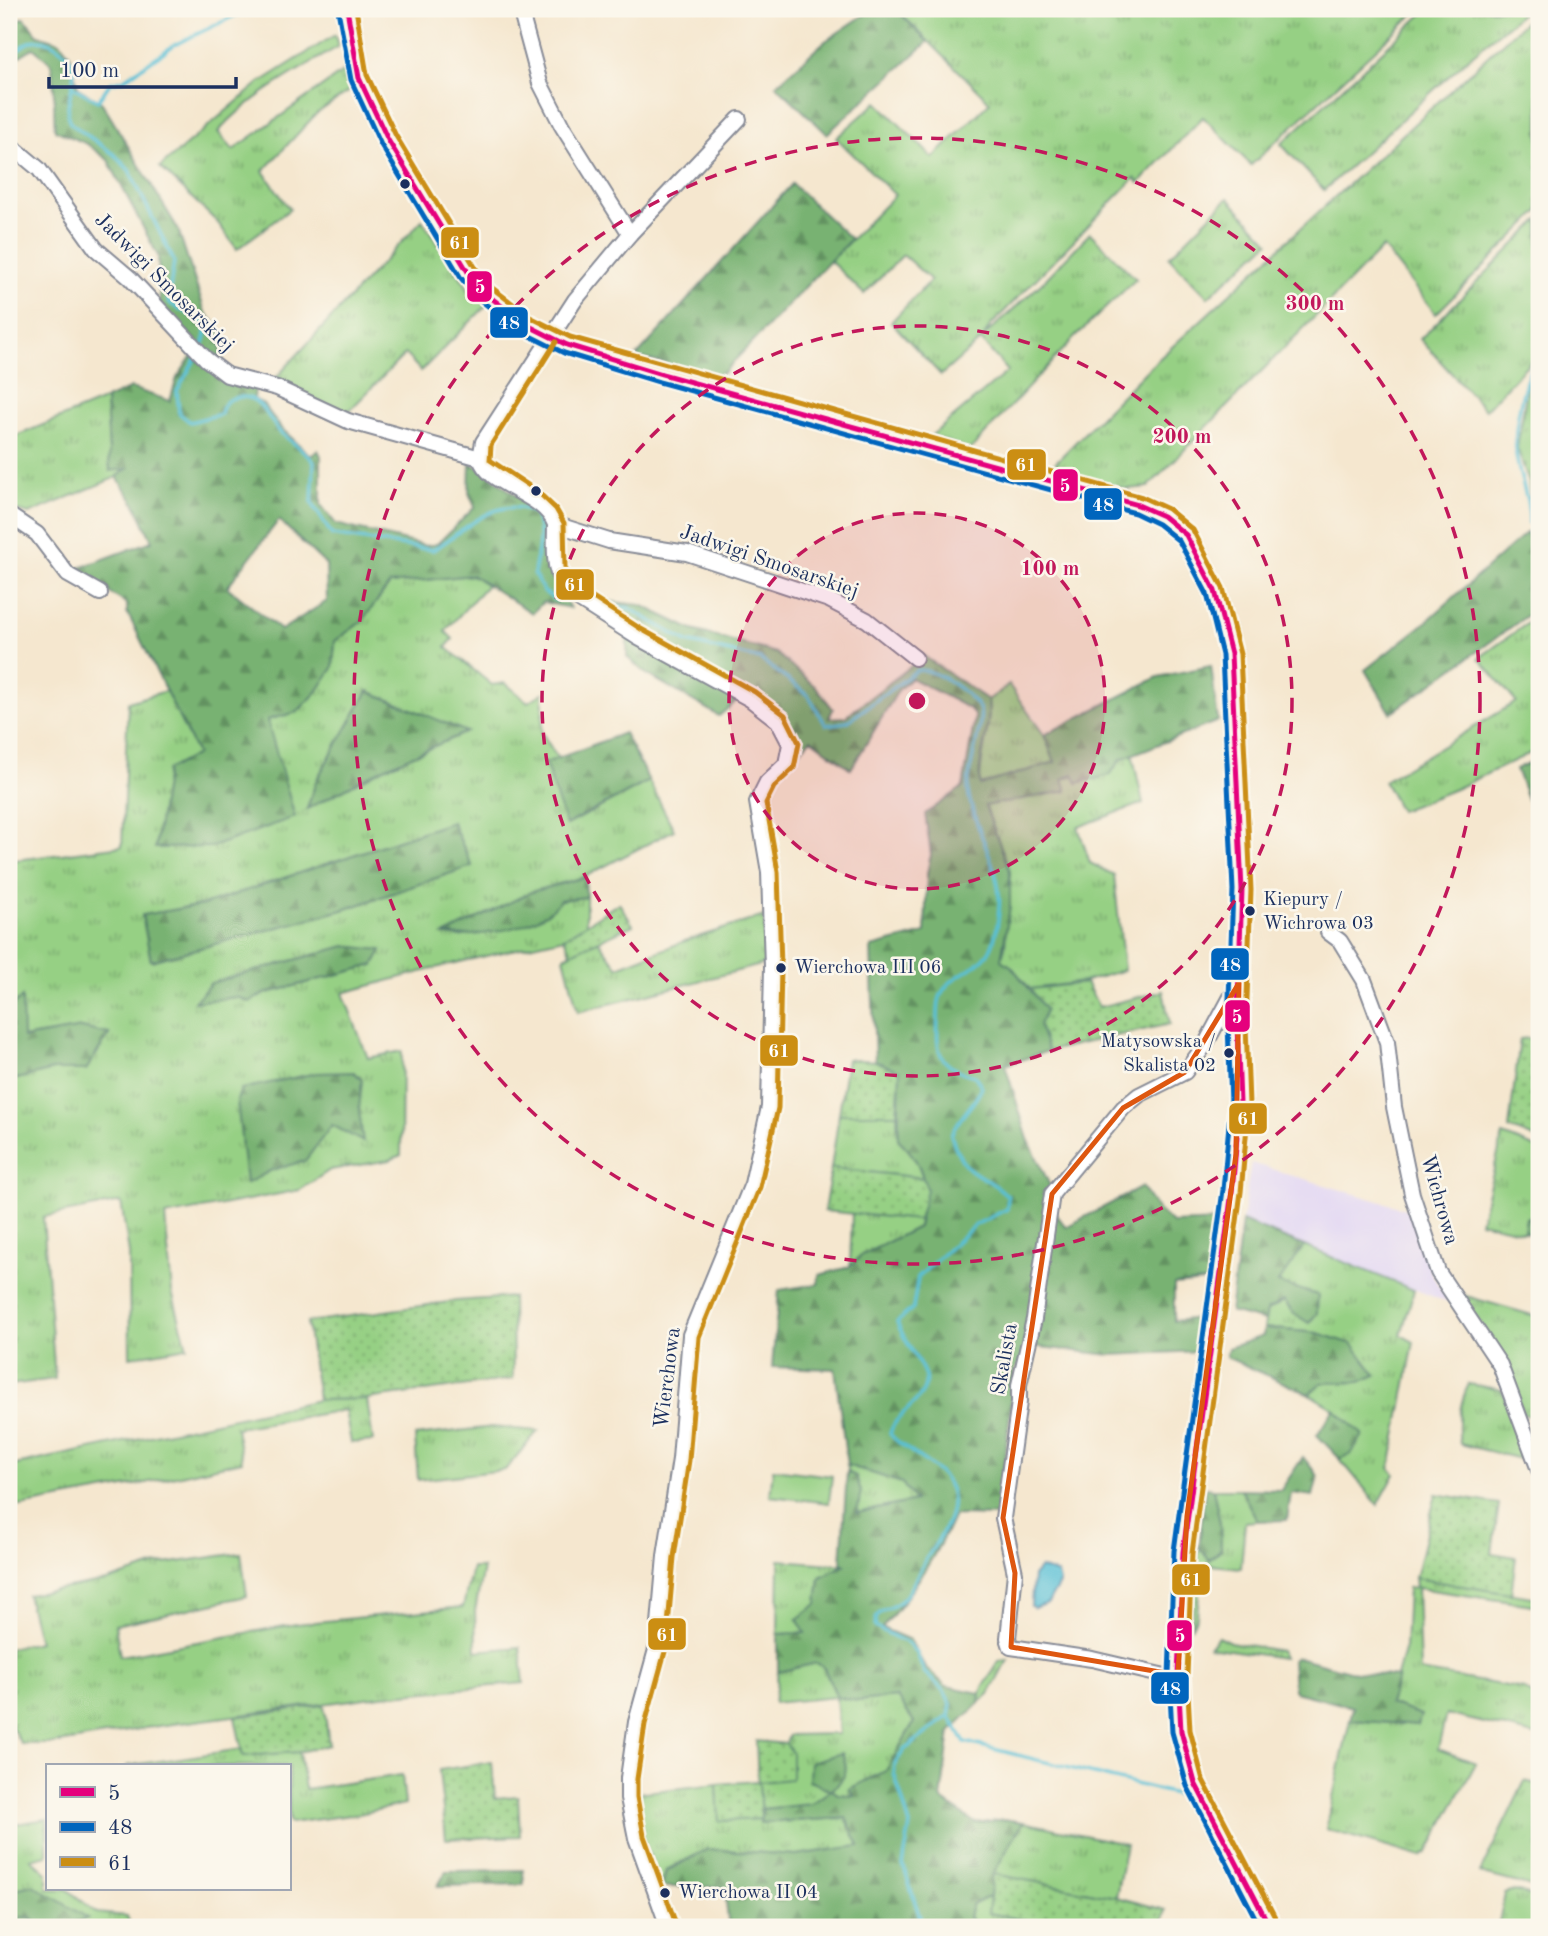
<svg xmlns="http://www.w3.org/2000/svg" width="1548" height="1936" font-family="'Old Standard TT',serif">
<defs>
<pattern id="grass-tufts" width="24" height="20" patternUnits="userSpaceOnUse" patternTransform="scale(1.75)"><rect width="24" height="20" fill="#96d084"/><path d="M3 7l-1-3M5 7V3M7 7l1-3M15 17l-1-3M17 17v-4M19 17l1-3" fill="none" stroke="#7aa96f"/></pattern>
<pattern id="forest-firs" width="22" height="20" patternUnits="userSpaceOnUse" patternTransform="scale(1.75)"><rect width="22" height="20" fill="#78b272"/><path d="M5 1l3.5 6h-7zM16 11l3.5 6h-7z" fill="#629161"/></pattern>
<pattern id="garden-dots" width="8" height="8" patternUnits="userSpaceOnUse" patternTransform="scale(1.75)"><rect width="8" height="8" fill="#96d084"/><path d="M2 2h.1M6 6h.1" fill="none" stroke="#7aa96f" stroke-width="1.8" stroke-linecap="round"/></pattern>
</defs>
<rect width="100%" height="100%" fill="#fbf7ec"/>
<filter id="ink" filterUnits="userSpaceOnUse"><feTurbulence type="fractalNoise" baseFrequency=".0143" numOctaves="2"/><feDisplacementMap in="SourceGraphic" scale="14" xChannelSelector="R" yChannelSelector="G"/><feConvolveMatrix kernelMatrix="1 2 1 2 8 2 1 2 1" color-interpolation-filters="sRGB"/></filter>
<filter id="wash" filterUnits="userSpaceOnUse"><feTurbulence type="fractalNoise" baseFrequency=".00686" numOctaves="4" result="noise"/><feDisplacementMap in="SourceGraphic" scale="28" xChannelSelector="R" yChannelSelector="G"/><feGaussianBlur stdDeviation="1.57" result="paint"/><feColorMatrix in="noise" values="0 0 0 0 0 0 0 0 0 0 0 0 0 0 0 0 0 1.4 0 .05"/><feComposite in="paint" operator="in"/></filter>
<g filter="url(#wash)">
<rect width="100%" height="100%" fill="#f5e7cf"/>
<polygon fill="#e0d4f4" points="1251,1163 1412,1211 1432,1275 1449,1303 1242,1221"/>
<g fill="url(#grass-tufts)" stroke="#588071" stroke-width="2" fill-rule="evenodd">
<polygon points="896,9 1419,9 1251,165 1203,117 1139,183 1135,178 991,325 983,337 1041,284 1090,233 1136,279 1074,338 970,450 931,436 1008,371 981,340 941,375 891,322 931,280 903,255 864,294 830,261 895,195 836,138 877,102 933,158 990,102"/>
<polygon points="1428,9 1527,9 1472,55 1324,190 1281,144"/>
<polygon points="1539,9 1539,211 1436,314 1383,247 1148,487 1127,489 1048,470 1148,369"/>
<path d="M335 35 338 47C297 71 250 96 218 132L233 150 344 71 349 91 316 114 263 171 290 209 237 249 218 223 160 167 259 83Z"/>
<polygon points="1228,198 1269,242 1208,297 1169,257"/>
<polygon points="422,220 469,289 486,306 421,371 405,354 345,415 273,381"/>
<polygon points="1539,220 1539,352 1485,410 1420,339"/>
<polygon points="1539,358 1539,515 1533,520 1529,482 1517,448 1531,366"/>
<polygon points="106,399 110,470 128,468 117,477 29,514 9,509 9,439"/>
<path d="M472 575 487 585 445 631 453 639 446 647 492 685 505 683 528 702 543 693 542 733 558 759 546 763 567 825 649 781 674 830 584 877 531 892 445 935 461 937 560 900 586 897V925L564 938 447 965 343 993 368 1058 402 1051 401 1155 390 1160 330 1170 300 1190 165 1216 172 1292 187 1347 130 1357 129 1253 121 1202 43 1217 55 1379 9 1385V1081L53 1070H86L109 1035 82 1028 22 1038V998L9 1009V861L122 846 128 702 166 691 197 754 294 817 266 720 297 712 333 668 335 641 361 622 390 584ZM368 691 466 732 382 769 307 809 317 779ZM452 822 472 866 346 909 151 961 143 915 203 905ZM373 965 264 994 249 1002 238 997 194 1001Z"/>
<polygon points="1539,615 1539,749 1455,789 1400,811 1384,781 1516,702 1479,658"/>
<path d="M1009 685 1044 735 1055 762 980 785C979 756 992 729 988 700Z"/>
<polygon points="1132,753 1143,803 1078,827 1090,863 1114,875 1124,970 1083,982 1030,989 1011,966 1001,960 1005,947 1010,871 985,805 1066,791 1063,779"/>
<polygon points="764,916 765,964 578,1012 564,957 597,939 618,967 685,941"/>
<polygon points="839,1114 897,1114 898,1139 915,1156 923,1178 831,1168"/>
<polygon points="1503,1135 1539,1149 1539,1213 1526,1218 1524,1232 1480,1222"/>
<polygon points="852,1213 919,1220 918,1227 862,1255 850,1267"/>
<polygon points="1304,1246 1414,1290 1401,1335 1414,1342 1390,1468 1395,1474 1378,1505 1340,1459 1351,1454 1362,1434 1334,1409 1309,1394 1320,1383 1360,1382 1376,1374 1318,1333 1264,1328 1267,1310 1284,1301 1293,1313 1309,1323 1317,1313 1317,1295 1277,1283"/>
<polygon points="1455,1293 1539,1317 1539,1418 1522,1414 1509,1366 1474,1314"/>
<path d="M1469 1384 1502 1390 1532 1462 1460 1444C1457 1422 1459 1403 1469 1384Z"/>
<polygon points="367,1399 373,1441 351,1443 345,1410 236,1428 242,1461 141,1484 9,1508 9,1456 11,1466 318,1400"/>
<polygon points="493,1427 538,1431 505,1470 418,1480 415,1436"/>
<polygon points="847,1465 902,1483 915,1501 857,1513"/>
<polygon points="1213,1489 1241,1489 1257,1521 1245,1522 1241,1568 1210,1565 1200,1580 1197,1616 1191,1628 1199,1547 1209,1560 1221,1549 1220,1523"/>
<polygon points="241,1553 247,1596 115,1625 120,1656 296,1624 463,1607 472,1568 483,1568 475,1611 476,1651 520,1647 524,1683 381,1696 151,1727 54,1744 21,1744 9,1722 9,1648 39,1642 27,1595 107,1581 157,1565"/>
<polygon points="779,1560 846,1565 820,1577 817,1604 806,1633 778,1634"/>
<polygon points="1415,1578 1539,1598 1539,1606 1417,1588 1420,1671 1524,1689 1539,1700 1539,1736 1446,1714 1438,1749 1476,1763 1428,1852 1421,1857 1326,1829 1350,1720 1418,1725 1420,1715 1389,1704 1405,1647 1408,1588 1416,1587"/>
<polygon points="1218,1636 1230,1642 1280,1651 1283,1658 1209,1647"/>
<polygon points="1008,1660 989,1694 979,1703 980,1693 999,1661"/>
<polygon points="817,1663 824,1668 837,1697 858,1701 897,1697 914,1722 886,1771 849,1789 855,1796 838,1794 831,1790 811,1805 762,1809 758,1782 792,1778 792,1753 786,1744 789,1735 839,1734 836,1697 774,1703 778,1672"/>
<polygon points="241,1749 243,1756 299,1752 305,1789 402,1775 405,1804 359,1814 289,1823 289,1766 126,1766"/>
<polygon points="1525,1781 1539,1785 1537,1888 1480,1873"/>
<polygon points="717,1784 719,1821 761,1819 761,1823 846,1818 860,1846 796,1855 708,1849 666,1870 662,1887 642,1836 634,1790 637,1793"/>
<polygon points="47,1819 47,1855 31,1859 47,1873 47,1889 67,1889 97,1913 127,1916 131,1927 53,1927 72,1925 33,1885 9,1890 9,1825"/>
<polygon points="1023,1822 1126,1844 1116,1897 993,1874"/>
<polygon points="1515,1891 1539,1898 1539,1927 1498,1927 1505,1894"/>
<polygon points="990,1896 988,1913 1062,1927 980,1927 969,1918 972,1905"/>
<polygon points="31,1917 40,1927 9,1927 9,1918"/>
</g>
<g fill="url(#forest-firs)" stroke="#4a7068" stroke-width="2" fill-rule="evenodd">
<polygon points="873,9 896,9 928,42 827,134 776,85 824,42"/>
<path d="M24 18 38 35 60 42 70 55 78 88 102 103 178 229 205 312 219 328 223 366 160 306 158 256 108 160 87 144 55 130C53 115 56 71 50 63 46 58 39 53 33 48L9 63V22Z"/>
<polygon points="792,184 851,239 720,376 636,357"/>
<path d="M192 356 214 371 255 388 254 399 263 404 282 429 311 456 318 450 321 456V505L336 524 426 546 437 544 475 507 469 493 470 463 480 468 548 520 561 593 570 608 543 602 532 613 472 575 390 584 361 622 335 641 333 668 316 693 297 712 267 720 295 817 212 847 155 848 167 770 197 754 127 612V604L74 570 152 541 135 504 117 477 127 469 110 471 106 399 131 388 170 401 177 378ZM279 520 326 565 327 601 281 630 227 587Z"/>
<polygon points="1527,532 1539,577 1539,607 1391,713 1365,670 1425,623"/>
<path d="M586 599 641 605 693 630 776 653 817 688 833 709 829 718 845 717 915 663 921 664 919 653 988 700C992 729 977 756 980 785L1055 762 1044 735 1158 677 1211 666 1218 721 1121 759 1110 775 1077 783 1073 774 1063 779 1067 791 985 806 1010 871V907L1001 960 1011 966 1046 1010 1039 1025 1048 1051 1005 1065 1028 1139 1051 1188 1053 1210 1066 1227 1142 1187 1156 1208 1172 1223 1220 1221 1212 1281 1174 1285V1321L1208 1317 1201 1351 1110 1355 1032 1346 1015 1370 998 1516 954 1515C935 1558 913 1592 882 1628L910 1640 925 1667 946 1686 980 1693 979 1703 950 1732 941 1799 975 1823 1004 1819 1023 1822 993 1874 990 1896 972 1905 969 1917 980 1927H729L724 1887H662L666 1871 708 1849 796 1855 859 1846 846 1818 760 1823 762 1809 811 1804 831 1790 809 1781 810 1762 842 1753C850 1771 845 1778 832 1790L838 1794 854 1796 849 1789 886 1771 914 1722 897 1697 858 1701 837 1697 824 1668 817 1663 778 1672V1634L805 1633 797 1619 817 1604 820 1577 845 1565 841 1563 847 1472 856 1476 861 1491 857 1513 915 1501 902 1483 847 1465 835 1369 772 1367 779 1290 818 1284 819 1275 849 1267 862 1255 918 1227C927 1187 929 1169 898 1139L900 1071 875 1061 871 947 925 933 927 873 931 854 925 814 963 787 975 717 970 709 911 678 899 689 851 769 811 739 793 758 787 726Z"/>
<polygon points="627,637 738,700 719,716 645,673 627,657"/>
<polygon points="368,691 467,732 382,769 307,809 317,779"/>
<polygon points="624,733 649,781 566,825 545,763"/>
<polygon points="1539,758 1539,822 1536,823 1516,769"/>
<polygon points="452,822 472,866 346,909 151,961 142,915 203,905"/>
<path d="M585 877 586 897 560 900C545 927 474 939 444 935L531 892Z"/>
<polygon points="345,946 382,950 374,965 264,994 249,1002 238,997 194,1002 211,983"/>
<polygon points="22,997 23,1038 82,1028 109,1034 86,1070 53,1070 9,1081 9,1009"/>
<polygon points="354,1072 362,1080 359,1110 363,1142 332,1125 305,1161 272,1170 246,1184 237,1100 241,1089 316,1073"/>
<polygon points="1539,1213 1539,1236 1524,1232 1526,1218"/>
<polygon points="1242,1221 1304,1246 1278,1283 1318,1295 1317,1313 1309,1323 1293,1313 1284,1301 1267,1310 1265,1321 1230,1312"/>
<polygon points="1264,1328 1318,1333 1353,1344 1376,1375 1360,1382 1321,1383 1309,1394 1226,1357 1228,1348 1263,1336"/>
<polygon points="1334,1409 1363,1435 1351,1454 1340,1459 1317,1435"/>
<polygon points="1303,1457 1318,1476 1313,1496 1291,1493 1287,1520 1257,1521 1241,1489 1281,1490"/>
<polygon points="1205,1488 1213,1489 1220,1523 1221,1549 1209,1560 1199,1547"/>
<polygon points="1297,1657 1349,1671 1398,1677 1389,1704 1421,1715 1418,1725 1350,1720 1353,1707 1294,1692 1292,1660"/>
<polygon points="523,1870 524,1884 438,1886 446,1871"/>
<path d="M33 1885 88 1918C72 1925 58 1927 40 1927L30 1917 9 1918V1890Z"/>
</g>
<polygon fill="#96d084" stroke="#588071" stroke-width="2" points="773,1469 832,1476 829,1503 770,1496"/>
<g fill="url(#garden-dots)" stroke="#588071" stroke-width="2">
<polygon points="619,903 633,925 571,953 564,938"/>
<polygon points="1086,983 1099,1007 1163,991 1170,1024 1048,1051 1039,1025 1046,1010 1030,989"/>
<polygon points="1531,1038 1539,1041 1539,1140 1509,1128 1520,1039"/>
<polygon points="847,1059 875,1061 900,1071 897,1114 839,1114"/>
<polygon points="831,1168 923,1178 927,1189 919,1220 824,1211"/>
<polygon points="512,1297 513,1379 367,1399 318,1400 307,1322 456,1301"/>
<polygon points="1436,1494 1499,1504 1492,1553 1516,1557 1511,1594 1415,1578"/>
<polygon points="324,1705 329,1745 299,1752 243,1756 235,1717"/>
<polygon points="756,1741 786,1744 792,1753 792,1779 759,1782 761,1819 719,1821 717,1784 758,1781"/>
<polygon points="492,1762 495,1798 518,1796 520,1836 446,1839 439,1770"/>
<polygon points="993,1874 1116,1897 1166,1910 1161,1927 1062,1927 988,1913"/>
</g>
<polygon fill="#58c0d6" stroke="#3a789a" stroke-width="2" points="1040,1568 1058,1574 1060,1582 1048,1603 1034,1608 1031,1606 1033,1576"/>
<g fill="none" stroke-linecap="round" stroke-linejoin="round">
<g stroke="#58c0d6" stroke-width="3.5">
<path d="M9 59C20 47 32 34 50 43 96 66 59 95 70 123L115 155 129 170 174 261 168 301C184 319 220 312 201 349"/>
<polyline points="73,87 98,101 110,83 123,80 174,45 249,9"/>
<path d="M197 356 177 391 179 413 190 422 221 414C223 405 225 400 234 398 261 392 266 417 280 432 291 442 305 450 314 462L312 503 332 535 433 550C464 532 496 493 535 513 544 535 537 552 534 574L544 592 556 600"/>
<path d="M1529 523C1530 498 1519 479 1516 454 1513 431 1524 372 1539 355"/>
<polyline points="1530,531 1539,569"/>
<path d="M599 605 629 608 687 642 760 659 808 695 826 725 847 722 917 670C937 669 967 691 979 708 986 718 966 772 968 791 974 831 1003 869 999 909 998 922 996 939 990 950 981 967 956 973 945 988 938 997 938 1007 938 1018 936 1053 938 1067 975 1076L982 1087C975 1105 959 1116 951 1135 966 1182 979 1168 1008 1196L1007 1209 975 1225 918 1277 913 1308 897 1322C903 1339 921 1363 925 1376 930 1401 895 1411 890 1434 905 1452 930 1460 944 1478 966 1507 939 1537 925 1561 918 1573 912 1589 903 1599 892 1611 875 1606 875 1627L907 1643 917 1653 924 1672 944 1691 951 1704 949 1716 904 1750 895 1764 894 1773 910 1825 903 1865 923 1927"/>
<polyline points="949,1716 965,1742 1187,1797"/>
</g>
</g>
</g>
<g filter="url(#ink)">
<g fill="none" stroke-linecap="round" stroke-linejoin="round">
<g stroke="#888b96" stroke-width="18">
<g id="street">
<polyline points="520,9 540,83 562,126 630,234"/>
<polyline points="9,150 15,149 39,169 96,249 130,278 206,359 227,375 277,388 348,421 480,458"/>
<polyline points="9,515 37,534 68,575 100,593"/>
<polyline points="555,524 609,541 687,553 829,600 867,620 915,658"/>
<polyline points="1328,932 1340,941 1364,980 1387,1042 1394,1107 1412,1194 1438,1272 1500,1365 1539,1470"/>
<polyline points="1178,1675 1165,1676 1092,1659 1011,1647 1008,1638 1015,1573 1003,1518 1019,1402 1019,1385 1034,1319 1052,1194 1123,1108 1139,1095 1185,1072 1205,1045 1238,984"/>
<path d="M668 1927 636 1838 628 1798V1778L636 1722 657 1646 665 1556 680 1459 690 1335 752 1184 769 1107 772 967 769 872 757 802 767 782 786 764 790 744 778 721 750 699 637 637 570 594C551 573 555 551 555 524 542 492 488 487 480 458L483 442 575 300 630 234 739 119"/>
</g>
</g>
<g stroke="#888b96" stroke-width="23">
<polyline id="secondary" points="347,9 359,78 388,140 468,272 485,293 525,324 567,345 662,374 1138,505 1163,516 1186,535 1215,591 1231,654 1242,890 1237,1025 1240,1103 1232,1191 1183,1552 1178,1675 1181,1731 1195,1783 1270,1927"/>
</g>
<use href="#street" stroke="#fff" stroke-width="14"/>
<use href="#secondary" stroke="#fce5c4" stroke-width="19"/>
<g stroke="#fbf7ec" stroke-width="10">
<polyline id="bus-1" points="347,9 359,78 388,140 468,272 485,293 525,324 567,345 662,374 1138,505 1163,516 1186,535 1215,591 1231,654 1242,890 1237,1025 1240,1103 1232,1191 1183,1552 1178,1675 1181,1731 1195,1783 1270,1927"/>
</g>
<g stroke="#fbf7ec" stroke-width="10">
<polyline id="bus-2" points="338,10 351,80 381,145 461,278 479,299 520,331 564,353 659,382 1135,513 1158,524 1179,541 1207,594 1222,655 1233,890 1228,1025 1231,1103 1223,1190 1174,1551 1169,1675 1172,1732 1187,1786 1260,1927"/>
</g>
<g stroke="#fbf7ec" stroke-width="10">
<g id="bus-3">
<polyline points="356,9 367,75 396,136 475,267 491,287 530,317 570,337 1142,497 1168,509 1193,530 1223,588 1240,654 1251,890 1246,1025 1249,1104 1241,1192 1192,1553 1187,1675 1190,1730 1203,1780 1278,1923"/>
<polyline points="556,342 491,445 490,460 537,491 556,509 564,523 565,568 576,587 641,629 755,692 785,715 799,743 794,768 774,787 766,803 778,872 781,967 778,1108 760,1187 699,1337 689,1460 674,1557 666,1648 645,1724 637,1779 637,1797 644,1836 676,1924"/>
</g>
</g>
<use href="#bus-1" stroke="#e5007d" stroke-width="5"/>
<use href="#bus-2" stroke="#0065bd" stroke-width="5"/>
<use href="#bus-3" stroke="#cb8e13" stroke-width="5"/>
</g>
</g>
<path fill="none" stroke="#de5710" stroke-width="5" stroke-linejoin="round" d="M1239 983 1236 1154 1187 1516 1178 1675 1011 1647 1015 1573 1003 1518 1052 1194 1123 1108 1185 1072Z"/>
<circle cx="917" cy="701" r="188" fill="#c2185b" fill-opacity=".12"/>
<g fill="none" stroke="#c2185b" stroke-width="3.5" stroke-dasharray="12 9">
<circle cx="917" cy="701" r="188"/>
<circle cx="917" cy="701" r="375"/>
<circle cx="917" cy="701" r="563"/>
</g>
<g fill="#1b2f5e" stroke="#fbf7ec" stroke-width="2.5">
<circle cx="405" cy="184" r="6"/>
<circle cx="536" cy="491" r="6"/>
<circle cx="1250" cy="911" r="6"/>
<circle cx="781" cy="968" r="6"/>
<circle cx="1229" cy="1053" r="6"/>
<circle cx="665" cy="1893" r="6"/>
</g>
<g text-anchor="middle" dominant-baseline="central" stroke-width="5" stroke-linejoin="round" paint-order="stroke">
<g font-size="19" fill="#1b2f5e" stroke="#fbf7ec" text-anchor="start">
<text x="1263" y="900">Kiepury /<tspan x="1263" dy="24">Wichrowa 03</tspan></text>
<text x="794" y="968">Wierchowa III 06</text>
<text x="1216" y="1042" text-anchor="end">Matysowska /<tspan x="1216" dy="24">Skalista 02</tspan></text>
<text x="678" y="1893">Wierchowa II 04</text>
</g>
<g font-size="21" fill="#1b2f5e" stroke="#fbf7ec">
<text transform="translate(164 283) rotate(45)">Jadwigi Smosarskiej</text>
<text transform="translate(769 562) rotate(19)">Jadwigi Smosarskiej</text>
<text transform="translate(1439 1200) rotate(74)">Wichrowa</text>
<text transform="translate(1005 1359) rotate(-80)">Skalista</text>
<text transform="translate(668 1378) rotate(-83)">Wierchowa</text>
</g>
</g>
<circle cx="917" cy="701" r="10" fill="#c2185b" stroke="#fbf7ec" stroke-width="3.5"/>
<g font-size="21" text-anchor="middle" font-weight="bold" fill="#c2185b" stroke="#fbf7ec" stroke-width="5" stroke-linejoin="round" paint-order="stroke">
<text x="1315" y="310">300 m</text>
<text x="1182" y="443">200 m</text>
<text x="1050" y="575">100 m</text>
</g>
<g stroke="#fbf7ec" stroke-width="2.5">
<rect x="440" y="226" width="40" height="33" rx="7" fill="#cb8e13"/>
<rect x="466" y="270" width="27" height="33" rx="7" fill="#e5007d"/>
<rect x="489" y="306" width="40" height="33" rx="7" fill="#0065bd"/>
<rect x="1006" y="448" width="41" height="33" rx="7" fill="#cb8e13"/>
<rect x="1052" y="468" width="27" height="34" rx="7" fill="#e5007d"/>
<rect x="1083" y="487" width="40" height="34" rx="7" fill="#0065bd"/>
<rect x="555" y="568" width="40" height="33" rx="7" fill="#cb8e13"/>
<rect x="1210" y="947" width="40" height="34" rx="7" fill="#0065bd"/>
<rect x="1224" y="999" width="27" height="34" rx="7" fill="#e5007d"/>
<rect x="759" y="1034" width="40" height="33" rx="7" fill="#cb8e13"/>
<rect x="1228" y="1102" width="40" height="33" rx="7" fill="#cb8e13"/>
<rect x="1171" y="1563" width="40" height="33" rx="7" fill="#cb8e13"/>
<rect x="647" y="1617" width="40" height="34" rx="7" fill="#cb8e13"/>
<rect x="1166" y="1619" width="27" height="33" rx="7" fill="#e5007d"/>
<rect x="1150" y="1671" width="40" height="34" rx="7" fill="#0065bd"/>
</g>
<g font-size="19" text-anchor="middle" font-weight="bold" fill="#fff">
<text x="460" y="249">61</text>
<text x="480" y="293">5</text>
<text x="509" y="329">48</text>
<text x="1026" y="471">61</text>
<text x="1065" y="492">5</text>
<text x="1103" y="511">48</text>
<text x="575" y="591">61</text>
<text x="1230" y="971">48</text>
<text x="1237" y="1023">5</text>
<text x="779" y="1057">61</text>
<text x="1248" y="1125">61</text>
<text x="1191" y="1586">61</text>
<text x="667" y="1641">61</text>
<text x="1180" y="1642">5</text>
<text x="1170" y="1695">48</text>
</g>
<rect width="1548" height="1936" fill="none" stroke="#fbf7ec" stroke-width="35"/>
<rect x="46" y="1764" width="245" height="126" fill="#fbf7ec" stroke="#a1a7b3" stroke-width="2"/>
<rect x="60" y="1787" width="35" height="10" fill="#e5007d" stroke="#a1a7b3" stroke-width="2"/>
<text x="108" y="1800" font-size="21" fill="#1b2f5e">5</text>
<rect x="60" y="1822" width="35" height="10" fill="#0065bd" stroke="#a1a7b3" stroke-width="2"/>
<text x="108" y="1834" font-size="21" fill="#1b2f5e">48</text>
<rect x="60" y="1857" width="35" height="10" fill="#cb8e13" stroke="#a1a7b3" stroke-width="2"/>
<text x="108" y="1870" font-size="21" fill="#1b2f5e">61</text>
<path d="M49 77v10h187v-10" fill="none" stroke="#1b2f5e" stroke-width="3.5"/>
<text x="60" y="77" font-size="21" fill="#1b2f5e" stroke="#fbf7ec" stroke-width="5" paint-order="stroke">100 m</text>
</svg>
